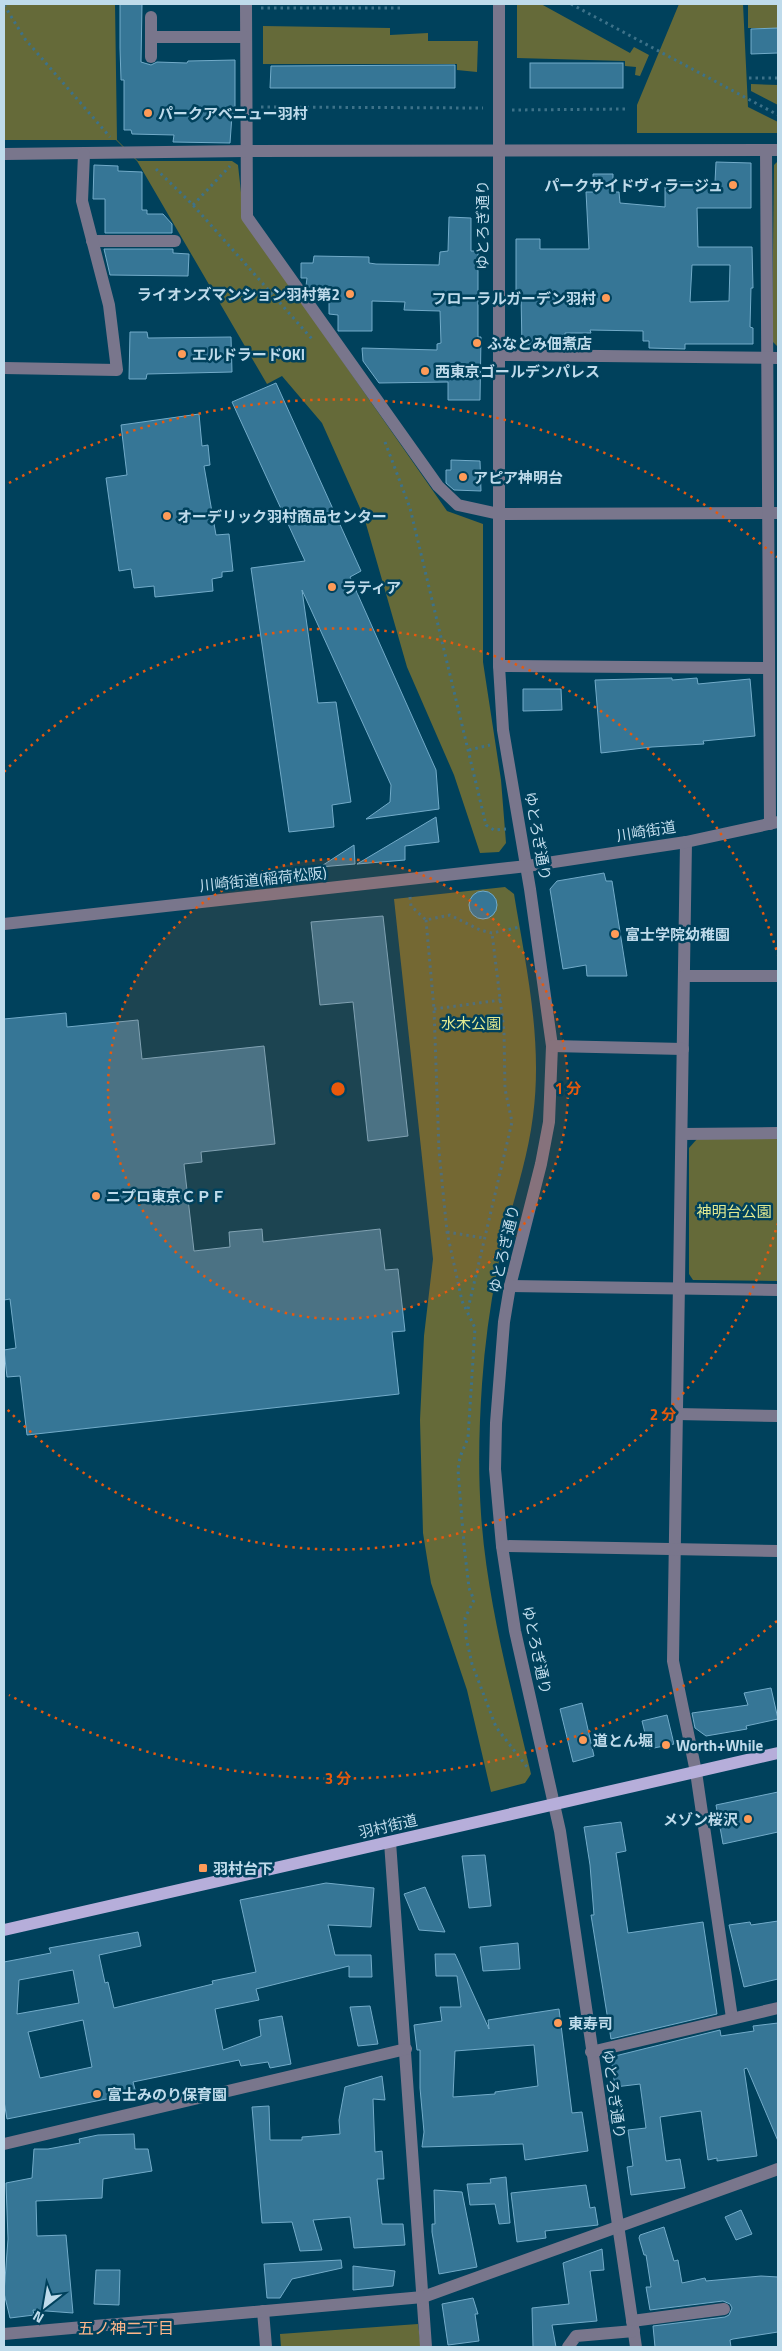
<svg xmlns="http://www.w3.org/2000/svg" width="782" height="2351" font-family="'Titillium Web','Noto Sans JP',sans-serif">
<rect width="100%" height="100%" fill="#00415c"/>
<g fill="#656a39">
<polygon points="4,4 115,4 117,140 138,161 232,161 238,165 244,220 447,511 483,524 483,662 501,780 506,843 499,852 480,853 454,775 407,667 364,517 322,423 282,376 267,384 137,161 116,140 4,140"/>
<polygon points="517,4 541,4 630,53 634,47 649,55 640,76 635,75 636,67 625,66 625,61 517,58"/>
<polygon points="679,4 743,4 748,107 778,122 778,133 637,133 637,105"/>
<rect x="748" y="4" width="30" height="24"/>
<polygon points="263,26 390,28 390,35 428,33 428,41 478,41 477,72 457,70 457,64 263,64"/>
<polygon points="751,84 778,85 778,105 751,91"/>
<polygon points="778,161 778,347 772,341 774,165"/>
<path d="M505 887 514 894C526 967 543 1041 533 1116 527 1164 510 1209 500 1256 491 1298 485 1341 482 1384 479 1428 478 1471 481 1514 487 1602 511 1688 531 1774L525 1783 491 1792 467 1690 431 1583 423 1533 420 1420 424 1336 433 1259 394 899Z"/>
<polygon points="697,1139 778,1139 778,1281 693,1280 689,1274 689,1148"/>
<polygon points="418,2324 421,2347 281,2347 280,2334"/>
</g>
<g fill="#367696" stroke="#72abc9" fill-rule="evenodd">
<polygon points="120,4 142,4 141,62 151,65 157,62 187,63 188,61 235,60 235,115 232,115 230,143 173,142 174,135 132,134 131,130 124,130 124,80 121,80 120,48"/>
<polygon points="778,28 778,53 751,54 751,29"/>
<rect x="530" y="63" width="93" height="25"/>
<polygon points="455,65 455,88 270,88 271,66"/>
<path d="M716 162 751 163V208H697L698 247H752L753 288H751L750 327 753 328V344H685V349L649 348V341H643V331L590 330 591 333H565V348L522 347 521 294H516V239H540V249H589L586 192H593V174H613V192H619L620 203 665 207V182H715ZM692 265H730L729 301 690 302Z"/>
<polygon points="94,165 118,166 118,171 142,172 142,210 147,210 147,214 163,214 172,224 172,233 105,233 105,199 93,199"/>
<polygon points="449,217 471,218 471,251 478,251 478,337 481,337 480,400 448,400 448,382 379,383 363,361 362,348 437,350 437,344 441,343 440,311 404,310 405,302 372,301 372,331 338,331 338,315 329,314 329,292 310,292 306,286 307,278 301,278 301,263 313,263 314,256 369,257 369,263 376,264 439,265 440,252 448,251"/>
<polygon points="104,249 173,249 173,253 189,254 188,276 110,275"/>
<polygon points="130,332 147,332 148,338 231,337 232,372 147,374 146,379 129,379"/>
<polygon points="276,383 361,571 350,577 436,770 439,809 366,819 390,802 391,785 302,590 318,703 336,702 351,802 332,805 334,827 289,832 251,568 305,561 232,402"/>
<polygon points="199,414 202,446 208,445 210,465 204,466 216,535 229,534 233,571 222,572 222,577 212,579 213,591 155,597 154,586 134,588 131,569 119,571 106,478 127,475 121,425"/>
<polygon points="451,460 480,461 481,491 454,490 446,483 446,470 451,470"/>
<polygon points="672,678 672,680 697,678 698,684 750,679 755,736 703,741 704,744 652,747 601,753 595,680"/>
<polygon points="523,689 561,689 562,710 523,711"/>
<polygon points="436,817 439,842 405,846 405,860 357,864"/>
<polygon points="354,845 355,864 320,867"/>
<polygon points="604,873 606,881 612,881 627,976 587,976 586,965 563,969 550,889 557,881"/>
<circle cx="483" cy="905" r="14"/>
<polygon points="383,916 408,1136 368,1141 353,1002 320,1005 311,922"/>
<polygon points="66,1013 67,1027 138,1020 142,1059 264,1046 275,1144 201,1152 202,1162 184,1164 194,1251 230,1247 229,1232 262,1229 263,1242 380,1229 385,1270 398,1269 405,1331 392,1332 399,1394 27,1435 20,1376 7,1377 4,1350 16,1348 10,1299 4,1300 4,1019"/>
<polygon points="771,1688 778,1719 746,1726 747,1729 706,1736 695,1728 692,1713 748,1705 744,1693"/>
<polygon points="582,1703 594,1756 573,1762 560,1709"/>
<polygon points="667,1715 674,1744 649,1749 642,1721"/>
<polygon points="778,1792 778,1832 723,1844 716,1805"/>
<polygon points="621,1822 626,1851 616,1853 628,1933 703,1922 717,2014 611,2039 591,1915 594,1915 590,1865 584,1827"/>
<polygon points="485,1855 491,1906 469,1908 462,1856"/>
<path d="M326 1883 374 1888 371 1927 328 1925 335 1955H371L372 1977H349V1966L256 1989 259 2000 215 2009 223 2050 261 2036 259 2020 282 2016 291 2064 270 2068 268 2062 241 2066 239 2060 133 2082 136 2093 7 2119 4 2101V1962L51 1953 49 1948 138 1932 141 1946 99 1955 105 1983 108 1982 114 2008 213 1984 212 1981 256 1972 240 1900ZM73 1970 79 2003 17 2014 19 1980ZM83 2020 92 2067 40 2078 28 2032Z"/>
<polygon points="425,1887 431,1901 445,1932 419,1930 404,1894"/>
<polygon points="778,1921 778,1979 744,1987 729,1925 750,1922 751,1925"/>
<polygon points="518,1943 520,1969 483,1971 480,1947"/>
<path d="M435 1954H455L489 2029 488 2020 559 2009 572 2113 582 2112 588 2151 525 2160 523 2144 422 2147 424 2132 420 2088V2050H417L414 2025 442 2021 440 2007H461L457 1976H436ZM534 2045 538 2086 495 2092V2094L453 2097 455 2051Z"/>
<polygon points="370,2006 378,2044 358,2046 350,2007"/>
<polygon points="778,2023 778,2141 747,2068 744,2069 757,2156 717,2161 717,2158 708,2160 701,2111 660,2117 666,2161 680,2159 685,2188 631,2195 627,2167 633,2166 628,2130 646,2128 640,2084 615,2087 611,2057 720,2030 721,2036 754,2031 753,2026"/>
<polygon points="382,2076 385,2100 373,2099 375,2152 382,2151 384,2179 377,2179 382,2224 403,2224 405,2245 354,2248 350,2217 313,2220 322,2250 300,2251 292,2222 262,2223 252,2107 269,2106 270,2140 302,2140 302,2137 340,2134 339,2120 345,2087"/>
<polygon points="134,2134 135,2149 148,2149 152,2171 103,2179 102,2198 36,2201 37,2236 66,2235 73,2313 33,2310 34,2315 10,2318 4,2293 8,2239 6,2183 32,2178 34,2149 48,2149 80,2143 79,2139 98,2135"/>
<polygon points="506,2177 510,2223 499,2224 495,2204 470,2205 467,2184 491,2183 490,2179"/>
<polygon points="586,2185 590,2208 595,2207 598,2225 545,2231 546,2238 517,2242 511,2193"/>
<polygon points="434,2190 462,2192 477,2267 439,2274 432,2232 432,2224 435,2224"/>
<polygon points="741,2210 752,2234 736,2240 725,2217"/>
<polygon points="664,2227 674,2261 678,2260 682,2283 705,2278 706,2281 761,2276 778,2277 778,2332 733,2339 730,2340 731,2347 655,2347 653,2326 725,2317 729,2315 732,2308 730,2304 723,2301 650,2310 646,2287 651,2287 646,2255 644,2255 639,2238 640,2235"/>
<polygon points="602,2249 604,2270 590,2271 597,2321 552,2325 556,2347 533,2347 532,2308 569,2304 563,2263"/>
<polygon points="341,2260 342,2268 292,2279 280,2298 267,2298 264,2264"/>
<polygon points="353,2266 395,2271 393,2286 353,2290"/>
<polygon points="96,2270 120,2270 119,2305 94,2304"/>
<polygon points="473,2298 478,2314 475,2314 479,2341 448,2345 442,2304"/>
</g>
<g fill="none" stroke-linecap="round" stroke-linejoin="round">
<g stroke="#3d7289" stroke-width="3" stroke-dasharray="2.5 4" stroke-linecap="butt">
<polyline points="571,4 778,115"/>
<polyline points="4,5 25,39 110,137"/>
<polyline points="261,8 404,8"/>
<polyline points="749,78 778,78"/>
<polyline points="261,107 483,108"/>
<polyline points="512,110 625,109"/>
<polyline points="156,169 193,205 312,339"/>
<polyline points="193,205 230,166"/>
<polyline points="385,442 410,508 486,825 494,830 506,829"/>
<polyline points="469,750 490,745"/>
<polyline points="410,897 411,906 426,920 450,915 480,930 492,933 520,927"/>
<polyline points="426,920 434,1009 439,1151 447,1232 462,1301 475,1328 468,1438 460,1457 458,1470 464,1545 469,1588 474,1600 465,1618 466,1637 472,1664 496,1727 527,1767"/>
<polyline points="434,1009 501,1000"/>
<polyline points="447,1232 484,1238"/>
<polyline points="468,1309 512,1122 505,1089 504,1031 492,933"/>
</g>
<g stroke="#79768c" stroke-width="12">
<polyline points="246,4 247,217 438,486 458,505 499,514 778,513"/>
<polyline points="499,4 499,666 503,730 530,889 552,1046 549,1122 541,1164 510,1286 504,1322 496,1423 495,1469 502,1546 515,1631 560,1831 636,2347"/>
<polyline points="151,37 246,37"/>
<polyline points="151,57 151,17"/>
<polyline points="766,150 770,824"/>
<polyline points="4,154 246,151 778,150"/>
<polyline points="92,241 175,241"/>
<polyline points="499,355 778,358"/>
<polyline points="4,368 117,370 109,305 82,201 84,154"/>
<polyline points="499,666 769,668"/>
<polyline points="686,842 673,1661 696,1772 732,2018"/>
<polyline points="4,924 527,866 686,842 778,822"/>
<polyline points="684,976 778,976"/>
<polyline points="552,1046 683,1049"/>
<polyline points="682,1134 778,1133"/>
<polyline points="510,1286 778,1290"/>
<polyline points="677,1414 778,1416"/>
<polyline points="502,1546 778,1551"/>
<polyline points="390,1842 426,2347"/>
<polyline points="591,2052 778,2008"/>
<polyline points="4,2144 406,2049"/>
<polyline points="263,2311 266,2347"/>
<polyline points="632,2321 724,2309"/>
<polyline points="4,2334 423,2297 778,2169"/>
<polyline points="568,2347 576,2336 634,2331"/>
</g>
<polyline stroke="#b6aeda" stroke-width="12" points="4,1930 778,1753"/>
</g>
<circle cx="338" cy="1089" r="230" fill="#e8590c" fill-opacity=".12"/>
<g fill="none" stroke="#e8590c" stroke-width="2.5" stroke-dasharray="2.5 5">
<circle cx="338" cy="1089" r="230"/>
<path d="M778 1223A460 460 0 0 1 4 1406M4 772A460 460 0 0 1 778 955"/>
<path d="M777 1621A690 690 0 0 1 9 1695M9 483A690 690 0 0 1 777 557"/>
</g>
<g fill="#fe9b58" stroke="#00415c" stroke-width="2">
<circle cx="148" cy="113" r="5"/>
<circle cx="733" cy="185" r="5"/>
<circle cx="350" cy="294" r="5"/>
<circle cx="606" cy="298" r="5"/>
<circle cx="477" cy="343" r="5"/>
<circle cx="182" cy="354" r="5"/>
<circle cx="425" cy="371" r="5"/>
<circle cx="463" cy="477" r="5"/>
<circle cx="167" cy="516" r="5"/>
<circle cx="332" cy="587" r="5"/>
<circle cx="615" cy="934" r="5"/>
<circle cx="96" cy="1196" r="5"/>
<circle cx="583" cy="1740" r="5"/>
<circle cx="666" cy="1745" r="5"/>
<circle cx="748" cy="1819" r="5"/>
<rect x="198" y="1863" width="10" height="10" rx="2.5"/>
<circle cx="558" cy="2023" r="5"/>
<circle cx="97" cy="2094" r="5"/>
</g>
<g text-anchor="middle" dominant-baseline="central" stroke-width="5" stroke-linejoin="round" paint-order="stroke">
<g font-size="15" font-weight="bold" fill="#bfdbeb" stroke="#00415c" text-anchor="start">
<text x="158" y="113">パークアベニュー羽村</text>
<text x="723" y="185" text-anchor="end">パークサイドヴィラージュ</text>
<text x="340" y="294" text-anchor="end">ライオンズマンション羽村第2</text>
<text x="596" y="298" text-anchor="end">フローラルガーデン羽村</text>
<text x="487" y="343">ふなとみ佃煮店</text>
<text x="192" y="354">エルドラードOKI</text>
<text x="435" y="371">西東京ゴールデンパレス</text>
<text x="473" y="477">アピア神明台</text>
<text x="177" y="516">オーデリック羽村商品センター</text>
<text x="342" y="587">ラティア</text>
<text x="625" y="934">富士学院幼稚園</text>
<text x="106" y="1196">ニプロ東京ＣＰＦ</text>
<text x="593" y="1740">道とん堀</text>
<text x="676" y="1745">Worth+While</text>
<text x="738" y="1819" text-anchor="end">メゾン桜沢</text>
<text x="213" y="1868">羽村台下</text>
<text x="568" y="2023">東寿司</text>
<text x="107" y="2094">富士みのり保育園</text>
</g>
<g font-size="15" fill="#bfdbeb" stroke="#00415c">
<text transform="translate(482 225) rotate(-90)">ゆとろぎ通り</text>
<text transform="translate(646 831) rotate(-9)">川崎街道</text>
<text transform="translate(538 836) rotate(80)">ゆとろぎ通り</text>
<text transform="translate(263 879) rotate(-6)">川崎街道(稲荷松阪)</text>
<text transform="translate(504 1249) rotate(-77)">ゆとろぎ通り</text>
<text transform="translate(537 1650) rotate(78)">ゆとろぎ通り</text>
<text transform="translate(388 1826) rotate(-13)">羽村街道</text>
<text transform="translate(614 2094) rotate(82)">ゆとろぎ通り</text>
</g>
<g font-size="15" fill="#e2ea91" stroke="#00415c">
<text x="471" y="1023">水木公園</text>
<text x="734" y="1211">神明台公園</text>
</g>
<g font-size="16" fill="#fcb68a" stroke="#00415c">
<text x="126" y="2328">五ノ神二丁目</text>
</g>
</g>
<circle cx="338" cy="1089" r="8" fill="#e8590c" stroke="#00415c" stroke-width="2.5"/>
<g font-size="15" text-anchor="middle" font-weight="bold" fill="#e8590c" stroke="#00415c" stroke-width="5" stroke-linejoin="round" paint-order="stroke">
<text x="568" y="1094">1 分</text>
<text x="663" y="1420">2 分</text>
<text x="338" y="1784">3 分</text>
</g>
<rect width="782" height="2351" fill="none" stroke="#bfdbeb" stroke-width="10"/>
<g transform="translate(45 2306) rotate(211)" stroke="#00415c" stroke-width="4" paint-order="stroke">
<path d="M0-4L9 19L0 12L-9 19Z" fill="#bfdbeb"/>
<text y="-8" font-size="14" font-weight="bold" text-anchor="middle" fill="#bfdbeb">N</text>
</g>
</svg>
